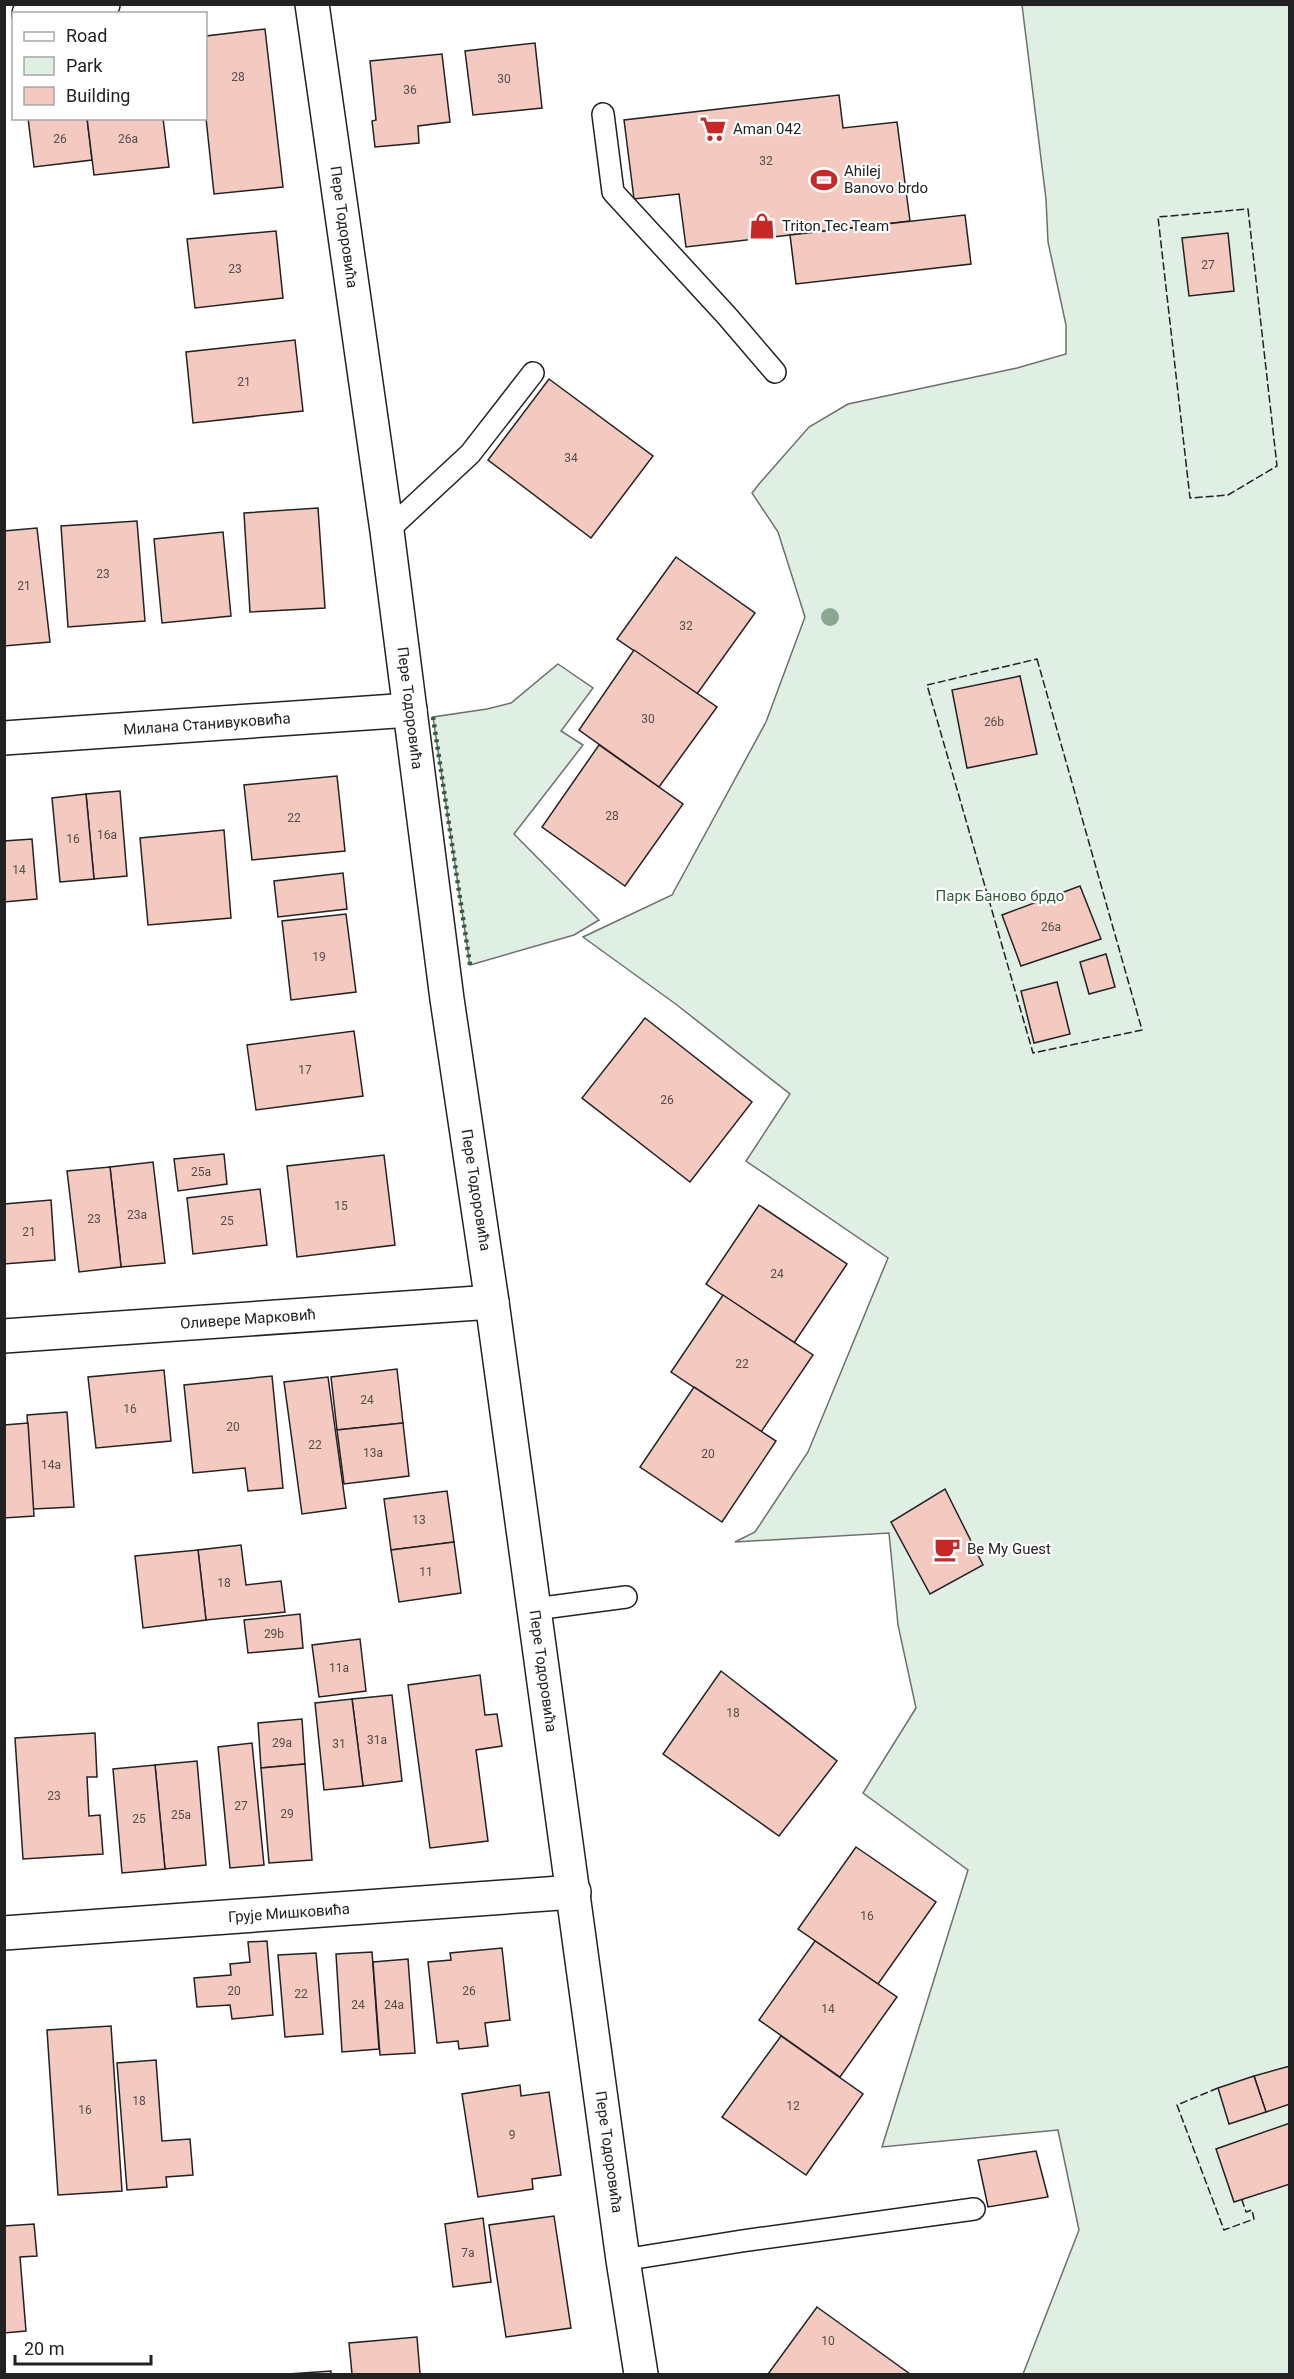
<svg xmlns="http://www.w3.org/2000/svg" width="1294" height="2379" font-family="Roboto,sans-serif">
<rect width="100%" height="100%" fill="#fff"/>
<g fill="#e0efe3" stroke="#6f6f6f" stroke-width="1.5">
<polygon points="1022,5 1289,5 1289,2374 1023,2374 1079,2230 1058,2130 882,2147 968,1870 863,1793 916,1708 898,1625 889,1533 735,1542 755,1532 808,1452 888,1258 746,1161 790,1094 677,1005 583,937 672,895 766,722 805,617 778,532 752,493 759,484 809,427 848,404 1017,368 1066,354 1066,325 1048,242 1046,199"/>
<polygon points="558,664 593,688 561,731 583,745 514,834 599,920 574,935 470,965 433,717 487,709 511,703"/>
</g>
<g fill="#f3c9c0" stroke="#222" stroke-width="1.5">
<polygon points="265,29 283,187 214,194 206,118 206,36"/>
<polygon points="535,43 542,108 473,115 465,51"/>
<polygon points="442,54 450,122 418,126 419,143 375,147 372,121 376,120 370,61"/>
<polygon points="839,95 843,128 897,122 910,221 686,247 679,194 634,199 624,120"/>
<polygon points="28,118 87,118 92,160 34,167"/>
<polygon points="87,118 163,118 169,167 94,175"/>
<polygon points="965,215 971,264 796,284 790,235"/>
<polygon points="276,231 283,298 195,308 187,239"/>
<polygon points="1228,233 1234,291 1189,296 1182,238"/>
<polygon points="295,340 303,411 193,423 186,352"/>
<polygon points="549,379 653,456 591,538 488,460"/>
<polygon points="318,508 325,608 250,612 244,513"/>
<polygon points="137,521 145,621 68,627 61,526"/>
<polygon points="37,528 50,642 4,646 4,531"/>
<polygon points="223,532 231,616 162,623 154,539"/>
<polygon points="676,557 755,613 697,694 617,639"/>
<polygon points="634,650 717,707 659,787 579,730"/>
<polygon points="1020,676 1037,754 967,768 952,690"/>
<polygon points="599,745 683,804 625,886 542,827"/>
<polygon points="337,776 345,851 252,860 244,785"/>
<polygon points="120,791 127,876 94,879 86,794"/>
<polygon points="86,794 94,879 60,882 52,798"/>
<polygon points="224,830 231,918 148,925 140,838"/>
<polygon points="32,839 37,899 4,902 4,841"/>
<polygon points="343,873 347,909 278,917 274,881"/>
<polygon points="1080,886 1101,939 1021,966 1002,915"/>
<polygon points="346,914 356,992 291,1000 282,921"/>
<polygon points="1106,954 1115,987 1089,994 1080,962"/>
<polygon points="1057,982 1070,1034 1034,1043 1021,991"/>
<polygon points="645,1018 752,1102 690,1182 582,1098"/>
<polygon points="354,1031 363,1096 256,1110 247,1045"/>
<polygon points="224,1154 227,1184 178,1191 174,1159"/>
<polygon points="384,1155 395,1245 297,1257 287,1166"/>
<polygon points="153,1162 165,1263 121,1267 110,1167"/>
<polygon points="110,1167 121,1267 79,1272 67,1171"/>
<polygon points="260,1189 267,1245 193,1254 187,1198"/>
<polygon points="51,1200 55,1260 4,1264 4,1204"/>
<polygon points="759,1205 847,1264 794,1343 706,1284"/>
<polygon points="723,1295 813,1355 761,1432 671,1372"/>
<polygon points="397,1369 403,1423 337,1430 331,1377"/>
<polygon points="164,1370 171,1441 96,1448 88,1377"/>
<polygon points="272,1376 283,1488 248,1491 245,1468 193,1473 184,1385"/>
<polygon points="328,1377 346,1508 302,1514 284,1382"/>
<polygon points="694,1387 776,1441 722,1522 640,1467"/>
<polygon points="67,1412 74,1507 33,1509 27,1415"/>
<polygon points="28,1423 34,1516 4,1518 4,1425"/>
<polygon points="403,1423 409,1476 344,1484 337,1430"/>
<polygon points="945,1489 983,1565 930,1594 891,1522"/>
<polygon points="447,1491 454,1542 391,1550 384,1499"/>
<polygon points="454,1542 461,1593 399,1602 391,1550"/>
<polygon points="241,1545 246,1585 281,1581 285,1612 206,1620 198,1550"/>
<polygon points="198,1550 206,1620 143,1628 135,1556"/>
<polygon points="300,1614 303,1648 248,1653 244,1620"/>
<polygon points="360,1639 366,1691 319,1697 312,1645"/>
<polygon points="721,1671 837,1761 779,1836 663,1754"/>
<polygon points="480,1675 485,1715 497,1714 502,1746 476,1750 488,1841 430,1848 408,1685"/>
<polygon points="392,1695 402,1781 363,1786 352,1699"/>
<polygon points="352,1699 363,1786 324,1790 315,1703"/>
<polygon points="302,1719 305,1764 261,1768 258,1723"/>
<polygon points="95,1733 97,1777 87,1777 89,1816 100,1815 103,1854 23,1859 15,1738"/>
<polygon points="252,1743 264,1865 230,1868 218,1747"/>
<polygon points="197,1761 206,1865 165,1869 155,1765"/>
<polygon points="305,1764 312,1860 269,1863 261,1768"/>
<polygon points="155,1765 165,1869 122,1873 113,1769"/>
<polygon points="856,1847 936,1902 878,1984 798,1929"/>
<polygon points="267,1941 273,2015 232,2019 230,2005 197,2007 194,1978 231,1975 230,1964 250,1962 248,1942"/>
<polygon points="815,1941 897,1997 840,2077 759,2020"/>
<polygon points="502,1948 510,2020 485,2023 488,2046 459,2049 458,2041 437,2043 428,1962 451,1960 450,1953"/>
<polygon points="372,1952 379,2049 342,2052 336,1954"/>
<polygon points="316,1953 323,2034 285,2037 278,1955"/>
<polygon points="408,1959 415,2053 380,2055 373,1962"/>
<polygon points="111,2026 122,2191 58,2195 47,2030"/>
<polygon points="781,2036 863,2094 806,2175 722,2117"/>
<polygon points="156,2060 162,2141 190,2139 193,2175 166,2177 167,2187 127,2190 117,2063"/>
<polygon points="1290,2066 1290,2104 1266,2112 1254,2076"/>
<polygon points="1254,2076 1266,2112 1229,2124 1218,2088"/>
<polygon points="520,2085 521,2096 549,2092 561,2175 532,2179 533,2189 478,2197 462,2094"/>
<polygon points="1290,2123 1290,2184 1234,2202 1216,2149"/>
<polygon points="1036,2151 1048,2197 988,2207 978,2160"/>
<polygon points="554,2216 571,2328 506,2337 489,2225"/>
<polygon points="483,2218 491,2282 453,2287 445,2224"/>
<polygon points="34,2224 37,2256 20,2257 26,2331 4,2333 4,2226"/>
<polygon points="817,2307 910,2374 768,2374"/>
<polygon points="417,2337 420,2374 352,2374 349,2343"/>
<polygon points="331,2371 331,2374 288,2374"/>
</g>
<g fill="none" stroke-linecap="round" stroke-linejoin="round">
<g stroke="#222" stroke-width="24">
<g id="service">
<polyline points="603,114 613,192 727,316 775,372"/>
<polyline points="387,531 470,454 533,373"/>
<polyline points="535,1609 626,1597"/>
<polyline points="623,2260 742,2241 974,2209"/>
</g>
</g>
<g stroke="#222" stroke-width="36">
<g id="minor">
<polyline points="312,4 387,531 447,999 492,1302 623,2260 641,2374"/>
<polyline points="29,14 103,4"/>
<polyline points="4,738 410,710"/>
<polyline points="4,1336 492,1302"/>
<polyline points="4,1933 574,1892"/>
</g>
</g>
<use href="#service" stroke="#fff" stroke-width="21"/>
<use href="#minor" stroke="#fff" stroke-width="33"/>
<polyline stroke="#2f5e38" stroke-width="4.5" stroke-dasharray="3 4.5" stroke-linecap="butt" points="433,717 470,965"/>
<g stroke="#222" stroke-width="1.5" stroke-dasharray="8 3" stroke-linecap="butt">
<polygon points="1248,209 1277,466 1228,495 1190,498 1158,217"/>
<polygon points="1037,659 1142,1030 1033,1053 927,685"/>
<polyline points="1218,2088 1177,2105 1224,2230 1254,2219 1252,2210 1246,2212 1242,2200"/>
</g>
</g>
<circle fill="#8da692" cx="830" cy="617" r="9"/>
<defs>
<g id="supermarket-bare" transform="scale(2.07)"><path d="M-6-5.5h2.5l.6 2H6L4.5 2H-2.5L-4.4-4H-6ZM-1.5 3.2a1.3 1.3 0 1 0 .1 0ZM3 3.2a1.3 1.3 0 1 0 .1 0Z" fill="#c62828" stroke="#fff" stroke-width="2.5" paint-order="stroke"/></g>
<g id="stadium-bare" transform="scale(2.07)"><path d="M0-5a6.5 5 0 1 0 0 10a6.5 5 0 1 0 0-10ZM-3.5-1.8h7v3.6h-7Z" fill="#c62828" stroke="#fff" stroke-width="2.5" paint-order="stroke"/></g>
<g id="shop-bare" transform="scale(2.07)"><path d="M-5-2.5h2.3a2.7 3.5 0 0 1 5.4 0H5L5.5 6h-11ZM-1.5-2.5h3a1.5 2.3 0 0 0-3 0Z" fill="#c62828" stroke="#fff" stroke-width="2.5" paint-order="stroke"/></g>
<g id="cafe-bare" transform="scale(2.07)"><path d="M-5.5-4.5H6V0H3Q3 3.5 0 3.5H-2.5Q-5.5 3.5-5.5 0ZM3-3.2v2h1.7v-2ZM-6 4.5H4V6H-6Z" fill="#c62828" stroke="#fff" stroke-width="2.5" paint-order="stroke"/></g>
</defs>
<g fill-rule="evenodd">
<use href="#supermarket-bare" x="713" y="129"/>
<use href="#stadium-bare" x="824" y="180"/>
<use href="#shop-bare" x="762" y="226"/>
<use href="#cafe-bare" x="947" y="1549"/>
</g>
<g text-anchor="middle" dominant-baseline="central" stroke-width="4.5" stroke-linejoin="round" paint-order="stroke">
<g font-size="12" fill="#564c4a">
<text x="238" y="77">28</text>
<text x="504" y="79">30</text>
<text x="410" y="90">36</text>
<text x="60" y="139">26</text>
<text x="128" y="139">26a</text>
<text x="766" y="161">32</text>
<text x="1208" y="265">27</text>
<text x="235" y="269">23</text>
<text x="244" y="382">21</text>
<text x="571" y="458">34</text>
<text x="103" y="574">23</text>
<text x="24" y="586">21</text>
<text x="686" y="626">32</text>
<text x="648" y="719">30</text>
<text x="994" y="722">26b</text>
<text x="612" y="816">28</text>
<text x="294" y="818">22</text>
<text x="107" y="835">16a</text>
<text x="73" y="839">16</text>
<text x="19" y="870">14</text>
<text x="1051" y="927">26a</text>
<text x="319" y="957">19</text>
<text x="305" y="1070">17</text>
<text x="667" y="1100">26</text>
<text x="201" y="1172">25a</text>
<text x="341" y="1206">15</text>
<text x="137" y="1215">23a</text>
<text x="94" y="1219">23</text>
<text x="227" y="1221">25</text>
<text x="29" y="1232">21</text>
<text x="777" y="1274">24</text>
<text x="742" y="1364">22</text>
<text x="367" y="1400">24</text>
<text x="130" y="1409">16</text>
<text x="233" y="1427">20</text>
<text x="315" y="1445">22</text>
<text x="373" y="1453">13a</text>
<text x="708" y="1454">20</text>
<text x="51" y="1465">14a</text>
<text x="419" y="1520">13</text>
<text x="426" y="1572">11</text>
<text x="224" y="1583">18</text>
<text x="274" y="1634">29b</text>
<text x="339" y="1668">11a</text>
<text x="733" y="1713">18</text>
<text x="377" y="1740">31a</text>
<text x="282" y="1743">29a</text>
<text x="339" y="1744">31</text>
<text x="54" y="1796">23</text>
<text x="241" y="1806">27</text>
<text x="287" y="1814">29</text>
<text x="181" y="1815">25a</text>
<text x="139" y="1819">25</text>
<text x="867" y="1916">16</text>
<text x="234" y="1991">20</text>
<text x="469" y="1991">26</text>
<text x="301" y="1994">22</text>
<text x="358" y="2005">24</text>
<text x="394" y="2005">24a</text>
<text x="828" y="2009">14</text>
<text x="139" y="2101">18</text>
<text x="793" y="2106">12</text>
<text x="85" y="2110">16</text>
<text x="512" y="2135">9</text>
<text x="468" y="2253">7a</text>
<text x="828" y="2341">10</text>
</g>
<g font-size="15" fill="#222" stroke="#fff" text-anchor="start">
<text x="733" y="129">Aman 042</text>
<text x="844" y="171">Ahilej<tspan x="844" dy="17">Banovo brdo</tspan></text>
<text x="782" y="226">Triton Tec Team</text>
<text x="967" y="1549">Be My Guest</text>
</g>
<g font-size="15" fill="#222" stroke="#fff">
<text transform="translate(344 227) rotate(82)">Пере Тодоровића</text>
<text transform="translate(410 708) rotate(83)">Пере Тодоровића</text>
<text transform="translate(207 724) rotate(-4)">Милана Станивуковића</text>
<text transform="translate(476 1190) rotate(81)">Пере Тодоровића</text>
<text transform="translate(248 1319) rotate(-4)">Оливере Марковић</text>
<text transform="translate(543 1671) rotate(82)">Пере Тодоровића</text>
<text transform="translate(289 1913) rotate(-4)">Грује Мишковића</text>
<text transform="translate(609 2152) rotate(82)">Пере Тодоровића</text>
</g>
<g font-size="15" fill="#2f5e38" stroke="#fff">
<text x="1000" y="896">Парк Баново брдо</text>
</g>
</g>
<rect width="1294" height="2379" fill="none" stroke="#222222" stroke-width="12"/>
<rect x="12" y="12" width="195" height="108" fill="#ffffff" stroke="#a7a7a7" stroke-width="1.5"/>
<rect x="24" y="32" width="30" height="9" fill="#ffffff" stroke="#a7a7a7" stroke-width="1.5"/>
<text x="66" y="42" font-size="18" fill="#222222">Road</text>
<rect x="24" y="57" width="30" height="18" fill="#e0efe3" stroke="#a7a7a7" stroke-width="1.5"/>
<text x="66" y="72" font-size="18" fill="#222222">Park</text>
<rect x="24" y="87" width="30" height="18" fill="#f3c9c0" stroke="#a7a7a7" stroke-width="1.5"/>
<text x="66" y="102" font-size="18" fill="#222222">Building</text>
<path d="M15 2355v9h136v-9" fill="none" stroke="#222222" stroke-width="3"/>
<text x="24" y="2355" font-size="18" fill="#222222" stroke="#ffffff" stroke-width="4.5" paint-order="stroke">20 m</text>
</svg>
